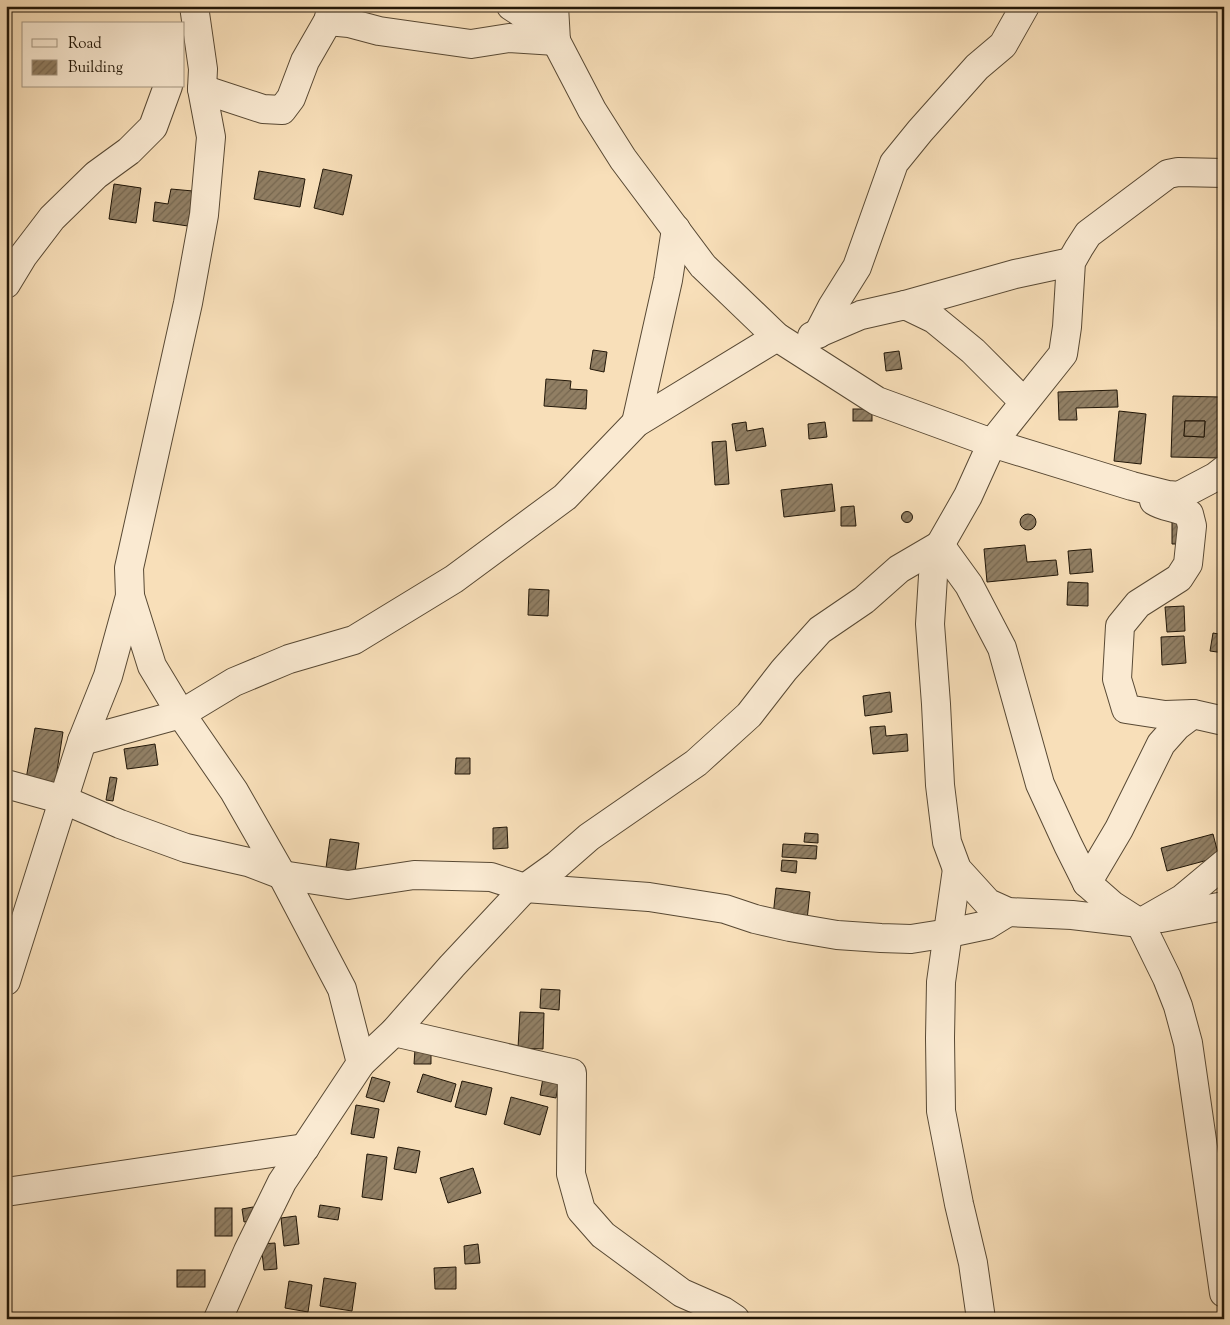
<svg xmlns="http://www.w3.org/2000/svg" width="1230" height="1325" font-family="'Sorts Mill Goudy',serif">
<defs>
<pattern id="building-hatch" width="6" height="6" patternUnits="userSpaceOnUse" patternTransform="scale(1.25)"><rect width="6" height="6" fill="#917f64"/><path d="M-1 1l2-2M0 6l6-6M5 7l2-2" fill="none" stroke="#766750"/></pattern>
</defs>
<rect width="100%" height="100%" fill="#f8dfb9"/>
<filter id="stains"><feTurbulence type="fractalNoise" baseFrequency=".004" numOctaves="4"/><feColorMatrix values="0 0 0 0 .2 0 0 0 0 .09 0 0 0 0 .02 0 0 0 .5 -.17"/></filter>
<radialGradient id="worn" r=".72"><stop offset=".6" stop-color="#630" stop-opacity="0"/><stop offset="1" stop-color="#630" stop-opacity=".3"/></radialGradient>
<g fill="url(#building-hatch)" stroke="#221708" fill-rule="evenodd">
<polygon points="323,169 352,175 343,215 314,208"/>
<polygon points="259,171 305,179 300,207 254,199"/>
<polygon points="114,184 141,188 136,223 109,219"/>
<polygon points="171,189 193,191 188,226 153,221 155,202 168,204"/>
<polygon points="593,350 607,352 604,372 590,369"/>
<polygon points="899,351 902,369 886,371 884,353"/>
<polygon points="546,379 571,381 570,389 587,390 586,409 544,406"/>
<polygon points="1117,390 1118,407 1076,408 1077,420 1059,420 1058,392"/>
<path d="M1173 396 1221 397 1220 458 1171 457ZM1185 421H1205L1204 437 1184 436Z"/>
<rect x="853" y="409" width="19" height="12"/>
<polygon points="1119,411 1146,414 1141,464 1114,461"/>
<polygon points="1185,421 1205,421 1204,437 1184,436"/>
<polygon points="746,422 747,431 763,428 766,446 736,451 732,424"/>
<polygon points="825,422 827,437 809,439 808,424"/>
<polygon points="726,441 729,484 715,485 712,442"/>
<polygon points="832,484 835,511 784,517 781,490"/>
<polygon points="854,506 856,526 841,526 841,507"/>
<circle cx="907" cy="517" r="5.5"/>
<circle cx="1028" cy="522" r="8"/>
<polygon points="1184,521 1184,544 1172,544 1172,522"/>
<polygon points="1025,545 1027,562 1056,560 1058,575 987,582 984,549"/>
<polygon points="1091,549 1093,572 1070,574 1068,551"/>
<polygon points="1068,582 1088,583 1088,606 1067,605"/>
<polygon points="529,589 549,590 548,616 528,615"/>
<polygon points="1184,606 1185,631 1167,632 1165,607"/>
<polygon points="1213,633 1224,635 1224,653 1210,651"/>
<polygon points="1184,636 1186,663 1162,665 1161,637"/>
<polygon points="890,692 892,712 865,716 863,696"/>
<polygon points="885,726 886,736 907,734 908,751 873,754 870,727"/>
<polygon points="35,728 63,732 55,784 26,779"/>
<polygon points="155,744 158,765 127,769 124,749"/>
<polygon points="456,758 470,758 470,774 455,774"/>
<polygon points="110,777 117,778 113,801 106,800"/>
<polygon points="507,827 508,848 493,849 493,828"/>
<polygon points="805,833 818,834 818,843 804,842"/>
<polygon points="1213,834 1219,857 1167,871 1161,848"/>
<polygon points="330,839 359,843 355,872 326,868"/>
<polygon points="783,844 817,846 816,859 782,857"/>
<polygon points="782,860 797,861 796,873 781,871"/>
<polygon points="776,888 810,892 807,920 773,916"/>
<polygon points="541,989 560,990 559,1010 540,1008"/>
<polygon points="520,1012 544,1013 543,1049 518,1048"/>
<polygon points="415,1049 431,1049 431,1064 414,1064"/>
<polygon points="423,1074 456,1084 451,1102 417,1092"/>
<polygon points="372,1077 390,1082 384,1102 366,1097"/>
<polygon points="543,1078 559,1080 556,1098 540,1095"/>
<polygon points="462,1081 492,1088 486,1115 455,1107"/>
<polygon points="511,1097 548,1107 540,1135 504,1124"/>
<polygon points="356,1105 379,1109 374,1138 351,1134"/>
<polygon points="398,1147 420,1151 416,1173 394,1169"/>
<polygon points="367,1154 387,1157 382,1200 362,1197"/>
<polygon points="473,1168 481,1193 448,1203 440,1178"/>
<polygon points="320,1205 340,1208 338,1220 318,1217"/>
<polygon points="253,1207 255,1220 244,1222 242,1209"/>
<rect x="215" y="1208" width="17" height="28"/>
<polygon points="296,1216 299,1244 284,1246 281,1218"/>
<polygon points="275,1243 277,1269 264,1270 261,1244"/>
<polygon points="478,1244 480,1263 465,1264 464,1246"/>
<polygon points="456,1267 456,1289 435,1289 434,1268"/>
<rect x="177" y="1270" width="28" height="17"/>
<polygon points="324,1278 356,1283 352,1311 320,1306"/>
<polygon points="289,1281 312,1285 308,1312 285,1308"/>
</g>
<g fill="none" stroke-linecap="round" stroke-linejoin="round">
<g stroke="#584934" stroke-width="30">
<g id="minor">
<polyline points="511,6 520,12 556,41 592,110 623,159 703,266 777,337 877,401 992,443 1063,354 1067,327 1071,262 1079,248 1088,234 1168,174 1178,172 1224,173"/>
<polyline points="554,6 556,41"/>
<polyline points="328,21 349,23 379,31 471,44 509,38 556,41"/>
<polyline points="202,89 263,109 282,110 291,98 305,61 328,21 332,6"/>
<polyline points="6,284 23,256 52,218 96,175 129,151 153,127 168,86"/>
<polyline points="905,305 1015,274 1071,262"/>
<polyline points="818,334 832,307 857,267 894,163 920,131 977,67 1003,45 1025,6"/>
<polyline points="812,336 861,315 905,305 934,319 973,351 1024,402"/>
<polyline points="636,423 668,280 676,229"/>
<polyline points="1224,470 1215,477 1179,496 1168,495 1132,486 992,443 968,496 940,545 933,576 930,624 936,704 940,785 947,842 957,869 988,903 1008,912 1072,915 1140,923 1182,899 1224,864"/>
<path d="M1154 501C1165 508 1178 507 1189 514L1192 526 1188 564 1179 578 1138 604 1120 626 1117 679 1126 709 1165 715 1193 714 1224 721"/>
<polyline points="130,596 152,666 181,714 234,791 282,875 342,989 361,1063"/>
<polyline points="82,741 181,714 234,682 289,659 354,640 454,579 565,497 636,423 777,337"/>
<polyline points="6,784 64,800 120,824 186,848 248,862 282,875 348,885 414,875 491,877 525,888 649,897 725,909 755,919 790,927 837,935 881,938 911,939 949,933 987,925 1008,912"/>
<polyline points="957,869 941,982 940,1038 941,1111 959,1204 973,1263 981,1319"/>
<polyline points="1087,883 1119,829 1161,744 1177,726 1193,714"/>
<polyline points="1161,918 1224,906"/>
<polyline points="6,981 82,741 108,676 130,596 129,568 188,303 204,215 211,137 202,89 203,69 194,6"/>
<polyline points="394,1032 572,1073 571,1174 581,1210 603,1235 682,1293 723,1311 735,1319"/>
<polyline points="6,1192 305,1148"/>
<polyline points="218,1319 248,1251 282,1182 361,1063 394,1032 452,966 525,888 557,865 589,837 696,763 749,715 784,670 820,630 864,600 899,569 940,545 969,585 1002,648 1040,784 1068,845 1087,883 1112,905 1140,923 1167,978 1178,1006 1188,1043 1224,1293"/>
</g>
</g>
<use href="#minor" stroke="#faead2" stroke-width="28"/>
</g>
<rect width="1230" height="1325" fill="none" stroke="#f8dfb9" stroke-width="25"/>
<rect x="8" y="8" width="1215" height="1310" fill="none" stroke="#221708" stroke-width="2.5"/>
<rect x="12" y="12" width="1205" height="1300" fill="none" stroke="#221708"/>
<rect x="22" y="22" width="162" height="65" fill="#faead2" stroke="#a49681"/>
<rect x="32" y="39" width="25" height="8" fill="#faead2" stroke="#a49681"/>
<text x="68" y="48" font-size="15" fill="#221708">Road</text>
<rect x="32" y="60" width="25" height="15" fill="url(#building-hatch)" stroke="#a49681"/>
<text x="68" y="72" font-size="15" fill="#221708">Building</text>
<rect width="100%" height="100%" filter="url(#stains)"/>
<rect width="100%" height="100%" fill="url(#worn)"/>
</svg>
